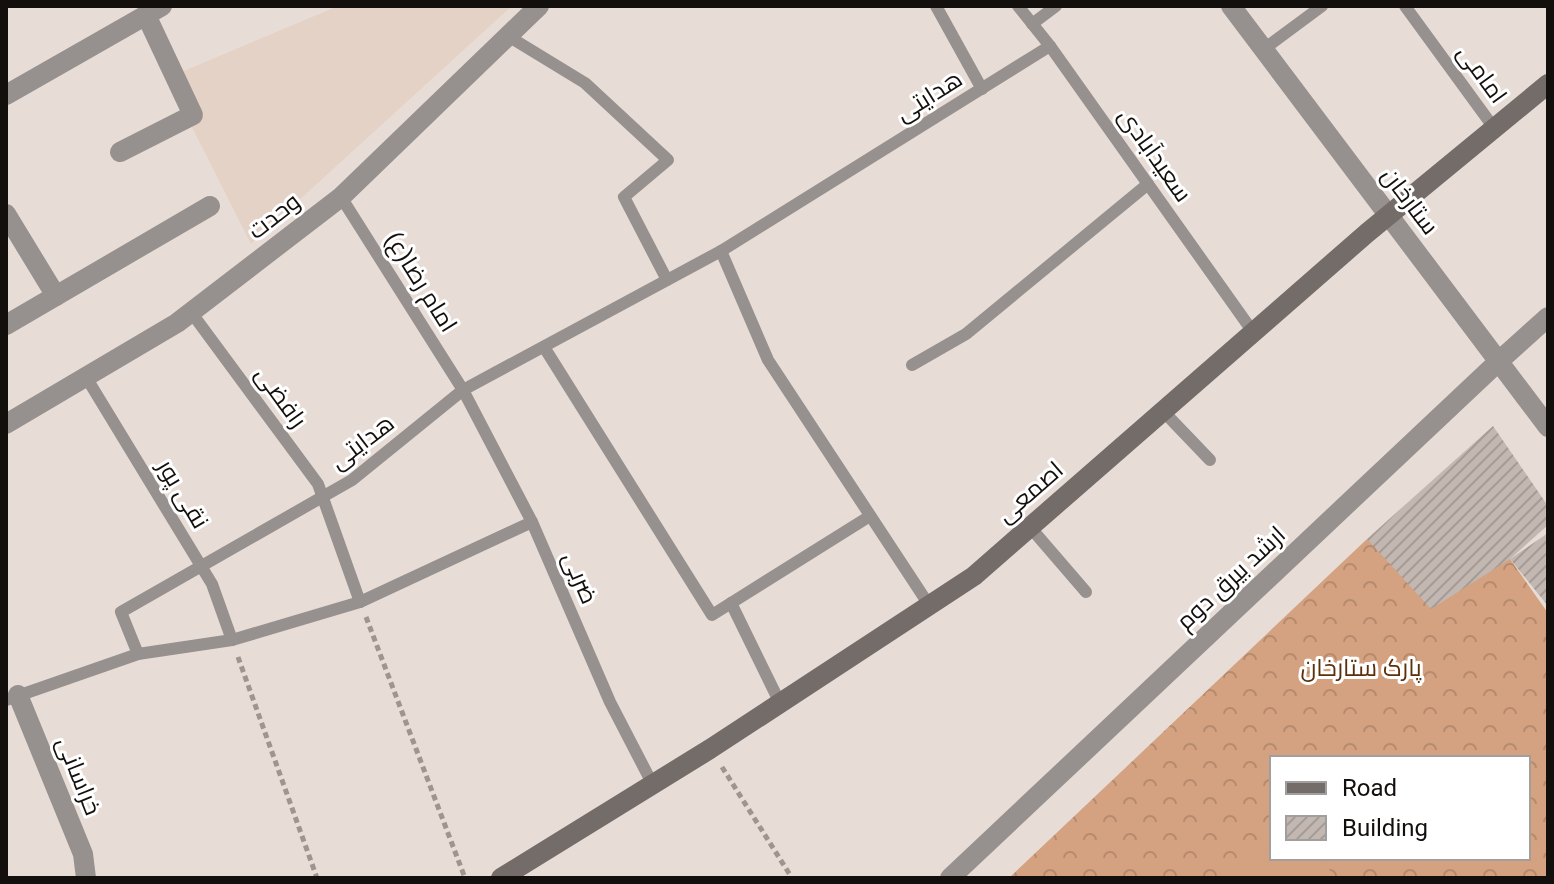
<svg xmlns="http://www.w3.org/2000/svg" width="1554" height="884" font-family="Roboto,Cairo,sans-serif">
<defs>
<pattern id="forest-crowns" width="20" height="18" patternUnits="userSpaceOnUse" patternTransform="scale(2)"><rect width="20" height="18" fill="#d4a280"/><path d="M2 6a3 3 0 1 1 6 0M12 15a3 3 0 1 1 6 0" fill="none" stroke="#b58a6d"/></pattern>
<pattern id="building-hatch" width="6" height="6" patternUnits="userSpaceOnUse" patternTransform="scale(2)"><rect width="6" height="6" fill="#c2b7b1"/><path d="M-1 1l2-2M0 6l6-6M5 7l2-2" fill="none" stroke="#a69c97"/></pattern>
</defs>
<rect width="100%" height="100%" fill="#e8ddd6"/>
<polygon fill="#e4d2c6" points="338,6 512,6 251,244 167,78"/>
<path fill="url(#forest-crowns)" fill-rule="evenodd" d="M1367 539 1510 559 1548 613V878H1009ZM1272 758H1528V858H1272Z"/>
<polygon fill="#d4a280" points="1272,847 1272,858 1323,858 1334,878 1212,878"/>
<g fill="url(#building-hatch)">
<polygon points="1493,426 1548,506 1548,525 1510,559 1431,609 1367,539"/>
<polygon points="1548,533 1548,606 1510,559"/>
</g>
<g fill="none" stroke-linecap="round" stroke-linejoin="round">
<g stroke="#9e9590" stroke-width="5" stroke-dasharray="6 4" stroke-linecap="butt">
<polyline points="366,617 465,878"/>
<polyline points="238,657 317,878"/>
<polyline points="722,767 792,878"/>
</g>
<g stroke="#96918e" stroke-width="12">
<polyline points="936,6 982,89"/>
<polyline points="1018,6 1050,46 1253,332"/>
<polyline points="1405,6 1494,128"/>
<polyline points="1032,24 1056,6"/>
<polyline points="508,36 585,83 668,160 624,197 667,280"/>
<polyline points="1264,49 1322,6"/>
<polyline points="341,197 463,390 532,522 610,702 653,785"/>
<polyline points="721,251 768,360 929,605"/>
<polyline points="191,312 318,484 360,602"/>
<polyline points="544,347 712,615 870,516"/>
<polyline points="912,365 966,334 1148,184"/>
<polyline points="86,377 212,584 232,640"/>
<polyline points="1163,411 1210,460"/>
<polyline points="1030,527 1086,592"/>
<polyline points="731,603 780,703"/>
<polyline points="138,654 121,612 352,480 463,390 721,251 1050,46"/>
<polyline points="6,700 138,654 232,640 360,602 532,522"/>
</g>
<g stroke="#96918e" stroke-width="20">
<polyline points="6,95 162,6"/>
<polyline points="120,152 193,115 146,15"/>
<polyline points="6,214 56,296"/>
<polyline points="6,325 210,206"/>
<polyline points="18,695 83,854 86,878"/>
<polyline points="950,878 1499,361 1548,317"/>
</g>
<g stroke="#96918e" stroke-width="20">
<polyline points="1231,6 1548,427"/>
<polyline points="6,424 177,323 341,197 539,6"/>
</g>
<polyline stroke="#736c68" stroke-width="20" points="501,878 710,749 974,576 1367,233 1548,84"/>
</g>
<g text-anchor="middle" dominant-baseline="central" stroke-width="6" stroke-linejoin="round" paint-order="stroke">
<g font-size="24" fill="#130f0d" stroke="#fff">
<text transform="translate(1482 74) rotate(54)">امامی</text>
<text transform="translate(929 96) rotate(-32)">هدایتی</text>
<text transform="translate(1155 155) rotate(55)">سعیدآبادی</text>
<text transform="translate(1410 201) rotate(53)">ستارخان</text>
<text transform="translate(274 216) rotate(-38)">وحدت</text>
<text transform="translate(421 282) rotate(58)">امام رضا(ع)</text>
<text transform="translate(281 397) rotate(54)">رافضی</text>
<text transform="translate(362 442) rotate(-37)">هدایتی</text>
<text transform="translate(1030 492) rotate(-41)">اصمعی</text>
<text transform="translate(183 494) rotate(59)">نقی پور</text>
<text transform="translate(580 578) rotate(67)">ضربی</text>
<text transform="translate(1231 578) rotate(-43)">ارشد بیرق دوم</text>
<text transform="translate(79 776) rotate(68)">خراسانی</text>
</g>
<g font-size="24" fill="#5c300a" stroke="#fff">
<text x="1361" y="668">پارک ستارخان</text>
</g>
</g>
<rect width="1554" height="884" fill="none" stroke="#130f0d" stroke-width="16"/>
<rect x="1270" y="756" width="260" height="104" fill="#ffffff" stroke="#a19f9e" stroke-width="2"/>
<rect x="1286" y="782" width="40" height="12" fill="#736c68" stroke="#a19f9e" stroke-width="2"/>
<text x="1342" y="796" font-size="24" fill="#130f0d">Road</text>
<rect x="1286" y="816" width="40" height="24" fill="url(#building-hatch)" stroke="#a19f9e" stroke-width="2"/>
<text x="1342" y="836" font-size="24" fill="#130f0d">Building</text>
</svg>
